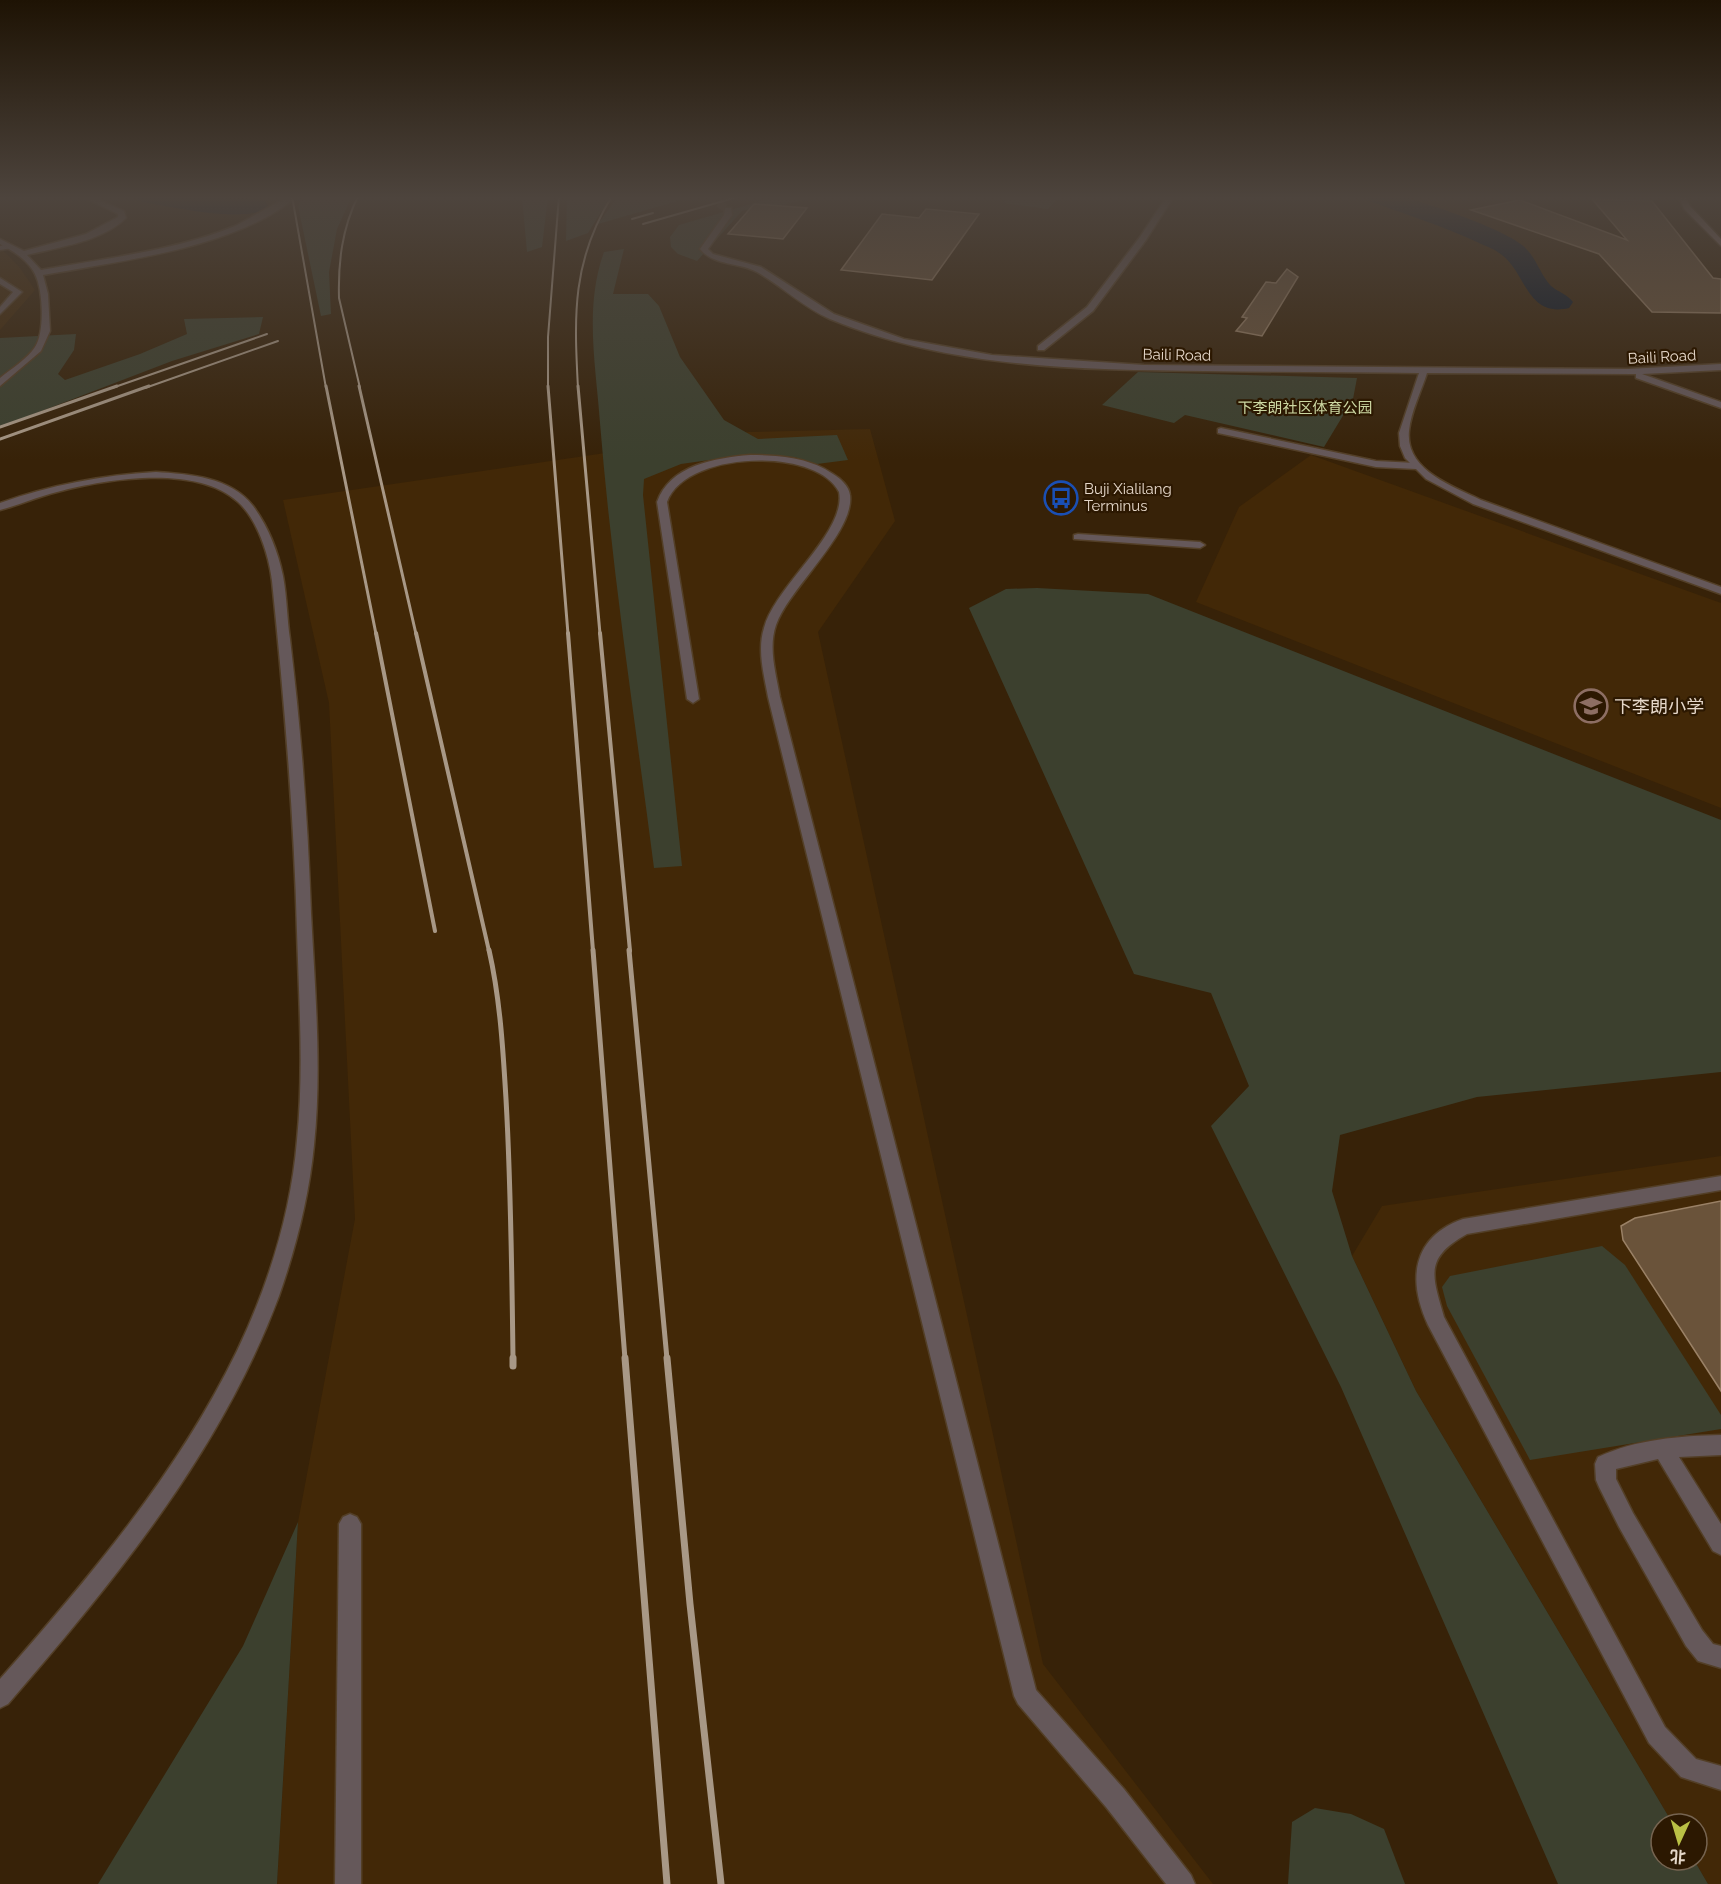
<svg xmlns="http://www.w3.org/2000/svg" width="1721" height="1884" font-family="Raleway,'Noto Sans SC',sans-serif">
<rect width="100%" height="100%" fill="#372208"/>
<g fill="#422807">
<polygon points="0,247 20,268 35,290 0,330"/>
<polygon points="870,429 895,521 818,632 1043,1664 1213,1884 277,1884 298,1522 355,1219 329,703 283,500 749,432"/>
<polygon points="1311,455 1721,603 1721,808 1196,602 1239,507"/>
<polygon points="1721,1156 1721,1884 1708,1884 1694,1860 1697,1860 1697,1824 1673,1824 1416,1391 1352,1256 1382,1206"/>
</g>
<g fill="#3c402e">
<polygon points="303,196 352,196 337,229 329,272 331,314 321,316 298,206"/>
<polygon points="522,196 548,196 542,247 527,252"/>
<polygon points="567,196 611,196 588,233 566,241"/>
<polygon points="618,196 695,196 598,224"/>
<polygon points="779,196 818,196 772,208 757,207 742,211 697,261 678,254 671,247 670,237 679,225"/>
<polygon points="1009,196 1060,196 1048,209 1003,203"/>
<path d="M624 249 613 294H648L659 306 680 357 724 420 758 439 837 435 848 460 817 464 794 457 745 455 681 464 644 479 643 495 682 866 654 868C635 720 612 572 600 423 596 366 584 307 604 252Z"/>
<polygon points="263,317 259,334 172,361 0,427 0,338 76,334 74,350 58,374 65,380 140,354 187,334 184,319"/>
<polygon points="1138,372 1357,378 1353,399 1324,447 1185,415 1174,423 1102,405"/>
<polygon points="1037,588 1148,594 1721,820 1721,1072 1477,1097 1340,1135 1332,1191 1352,1256 1416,1391 1673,1824 1661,1824 1661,1860 1694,1860 1708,1884 1558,1884 1341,1387 1211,1126 1249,1086 1211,993 1134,974 969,608 1006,589"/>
<polygon points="1602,1246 1625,1265 1721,1415 1721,1429 1530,1460 1447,1306 1442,1287 1450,1276"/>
<polygon points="298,1522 277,1884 98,1884 243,1646"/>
<polygon points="1315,1808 1351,1814 1384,1829 1405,1884 1288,1884 1292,1822"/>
</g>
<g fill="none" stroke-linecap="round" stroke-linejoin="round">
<g fill="#071527" fill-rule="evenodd">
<path d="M136 196 256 199 265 201 268 206 265 211C227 220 185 209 148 203L140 201Z"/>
<path d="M1365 196C1376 196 1391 194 1402 197 1428 203 1503 229 1522 245 1536 256 1539 273 1551 286 1558 292 1567 294 1573 302L1569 308C1527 318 1526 273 1502 255 1495 249 1485 246 1477 242 1443 226 1405 214 1369 201Z"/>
</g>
</g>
<g fill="#6a533a" stroke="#9a8166" stroke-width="1.5">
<polygon points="1592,199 1652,201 1713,278 1721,279 1721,313 1652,312 1599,254 1471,210 1520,200 1627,240"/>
<polygon points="754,204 807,208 783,239 728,234"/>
<polygon points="926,209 979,214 932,280 841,270 882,214 919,218"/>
<polygon points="1287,269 1298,277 1262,336 1236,331 1247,318 1242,317 1266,282 1276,283"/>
<polygon points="1721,1201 1721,1391 1623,1240 1621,1226 1635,1218"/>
</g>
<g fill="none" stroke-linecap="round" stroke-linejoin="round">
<polyline stroke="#513d25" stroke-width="8" stroke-dasharray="8 4" stroke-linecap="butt" points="709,196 728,210"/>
<g stroke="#533f27" stroke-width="3">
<g id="service">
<polygon points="1167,196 1174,196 1146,240 1093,311 1044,350 1038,350 1038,346 1087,307 1140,237"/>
<polygon points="9,244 13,246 12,248 0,250 0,246"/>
<polygon points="0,278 22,292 0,314 0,307 13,292 0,284"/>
<polygon points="1221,428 1376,461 1416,463 1421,466 1416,469 1376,467 1218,433 1218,429"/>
<path d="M750 455C778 455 809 457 833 474 840 478 849 486 850 495 855 532 789 588 776 625 768 648 776 674 780 697L1036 1690 1124 1789 1191 1875 1195 1884H1166L1106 1807 1018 1704 1014 1696 768 697C764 675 757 650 764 628 774 587 847 532 839 492 816 446 685 451 667 502L699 699 693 703 687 699 657 502C670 465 715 458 750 455Z"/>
<polygon points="1078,534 1200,542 1205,545 1200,548 1074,539 1074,535"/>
<path d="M1721 1176V1190L1467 1234C1424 1258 1432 1275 1444 1317L1665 1727 1696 1759 1721 1766V1790L1681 1777 1649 1743 1428 1325C1407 1280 1412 1237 1463 1219Z"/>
<path d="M1721 1435V1455L1679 1457 1721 1524V1555L1713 1551 1658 1459 1616 1469V1479L1633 1513 1702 1630 1713 1644 1721 1646V1668L1698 1661 1686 1646 1619 1527 1599 1487 1596 1480 1595 1464 1598 1457C1637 1439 1679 1436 1721 1435Z"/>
<polygon points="350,1514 357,1517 361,1524 361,1884 335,1884 339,1524 343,1517"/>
</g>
</g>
<g stroke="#533f27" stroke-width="3">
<g id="minor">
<path d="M81 196H90L124 211 126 218C101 242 59 247 27 255L41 270C106 258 174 251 235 226 250 219 284 196 297 196 238 248 119 261 43 275L48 294 50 331 41 351 0 386V378C11 369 27 359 35 347 45 332 43 290 35 274 28 260 13 251 0 244V239L24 251 86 234 118 217V214Z"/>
<path d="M725 208H731L732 215 708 249 713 254 761 267 834 314 904 339 992 355 1144 365 1628 369 1721 364V370L1642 374 1721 402V408L1636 378V374L1427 373C1421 392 1411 411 1409 431 1405 470 1452 486 1481 500L1721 587V594L1473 504 1426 479 1405 458 1400 446 1399 433 1419 373C1347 372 1276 372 1205 371 1080 370 948 368 830 319 804 308 782 286 757 272 739 262 714 266 700 249L724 215Z"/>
</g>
</g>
<g stroke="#533f27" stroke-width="3">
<path id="tertiary" d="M156 472C189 474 231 477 253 506 268 526 278 552 283 576 287 597 287 619 290 639 301 730 308 821 311 913 315 990 322 1069 314 1145 309 1197 296 1247 279 1296 221 1452 115 1580 8 1704L0 1708V1679C89 1578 178 1473 237 1351 268 1286 291 1213 297 1140 304 1071 299 1001 297 932 294 814 284 698 272 581 269 556 258 520 238 502 196 464 107 479 57 492 37 497 19 505 0 510V503C51 485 102 475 156 472Z"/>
</g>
<g stroke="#533f27" stroke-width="3">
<polygon id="secondary" points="1678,196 1685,196 1690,206 1721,239 1721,246 1684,209"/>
</g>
<use href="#service" fill="#65585a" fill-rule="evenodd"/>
<use href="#minor" fill="#65585a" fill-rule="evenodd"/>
<use href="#tertiary" fill="#65585a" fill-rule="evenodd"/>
<use href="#secondary" fill="#887377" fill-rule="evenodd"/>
<g stroke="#a89886" stroke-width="2">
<polyline points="292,196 326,388"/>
<path d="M358 196C342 229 338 262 339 298L360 388"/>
<polyline points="632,219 653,213"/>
<polyline points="643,224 741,196"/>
<polyline points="112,388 267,334"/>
<polyline points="145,388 278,341"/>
<polyline points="548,388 548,337 559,196"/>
<path d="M578 388C574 314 572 261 612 196"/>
</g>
<g stroke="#a89886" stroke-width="3">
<polyline points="326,386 376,634"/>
<polyline points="359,386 416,634"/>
<polyline points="548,386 568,634"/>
<polyline points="578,386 600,634"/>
<polyline points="0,427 117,386"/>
<polyline points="0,439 149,386"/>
</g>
<g stroke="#a89886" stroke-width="4">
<polyline points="376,633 435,931"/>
<polyline points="416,633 489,951"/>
<polyline points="568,633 593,951"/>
<polyline points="600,633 630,951"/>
</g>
<g stroke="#a89886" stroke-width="5">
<path d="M489 950C500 998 503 1049 506 1099 511 1186 512 1273 513 1359"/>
<polyline points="593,950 625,1359"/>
<polyline points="629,950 667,1359"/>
</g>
<g stroke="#a89886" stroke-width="7">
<polyline points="513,1358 513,1366"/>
<polyline points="625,1358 667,1884"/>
<polyline points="667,1358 690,1604 721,1884"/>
</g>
</g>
<linearGradient id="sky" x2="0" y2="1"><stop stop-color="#1e1304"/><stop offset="0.43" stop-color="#4d443d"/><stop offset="1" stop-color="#4d443d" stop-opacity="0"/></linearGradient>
<rect width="1721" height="460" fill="url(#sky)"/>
<defs>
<g id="bus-ring" transform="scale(1.725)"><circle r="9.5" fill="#2c1801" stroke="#1a4fb4" stroke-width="1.5"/><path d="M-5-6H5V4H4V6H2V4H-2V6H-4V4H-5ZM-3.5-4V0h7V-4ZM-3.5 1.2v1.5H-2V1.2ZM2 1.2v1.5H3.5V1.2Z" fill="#1a4fb4"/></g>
<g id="school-ring" transform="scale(1.725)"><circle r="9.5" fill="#2c1801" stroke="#8d6e63" stroke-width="1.5"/><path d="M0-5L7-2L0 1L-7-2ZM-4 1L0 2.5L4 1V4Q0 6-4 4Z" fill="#8d6e63"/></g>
</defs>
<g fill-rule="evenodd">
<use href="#bus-ring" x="1061" y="498"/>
<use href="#school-ring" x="1591" y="706"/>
</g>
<g text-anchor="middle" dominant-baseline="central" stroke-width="4.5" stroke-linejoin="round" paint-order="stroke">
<g font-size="15" fill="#e5d7c9" stroke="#2c1801">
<text transform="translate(1177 355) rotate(1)">Baili Road</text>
<text transform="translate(1662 357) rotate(-3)">Baili Road</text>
</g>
<g font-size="15" fill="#ccd7a2" stroke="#2c1801">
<text x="1305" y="408">下李朗社区体育公园</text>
</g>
<g font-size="15" fill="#e5d7c9" stroke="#2c1801" text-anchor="start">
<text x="1084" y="489">Buji Xialilang<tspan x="1084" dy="17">Terminus</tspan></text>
</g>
<g font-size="18" fill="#e5d7c9" stroke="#2c1801" text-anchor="start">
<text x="1614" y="706">下李朗小学</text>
</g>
</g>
<g transform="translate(1679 1842) rotate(184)"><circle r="28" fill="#2c1801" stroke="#766451" stroke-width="1.5"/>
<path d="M0-4.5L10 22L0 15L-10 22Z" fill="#bac045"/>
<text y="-9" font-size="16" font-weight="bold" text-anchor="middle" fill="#e5d7c9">北</text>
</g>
</svg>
